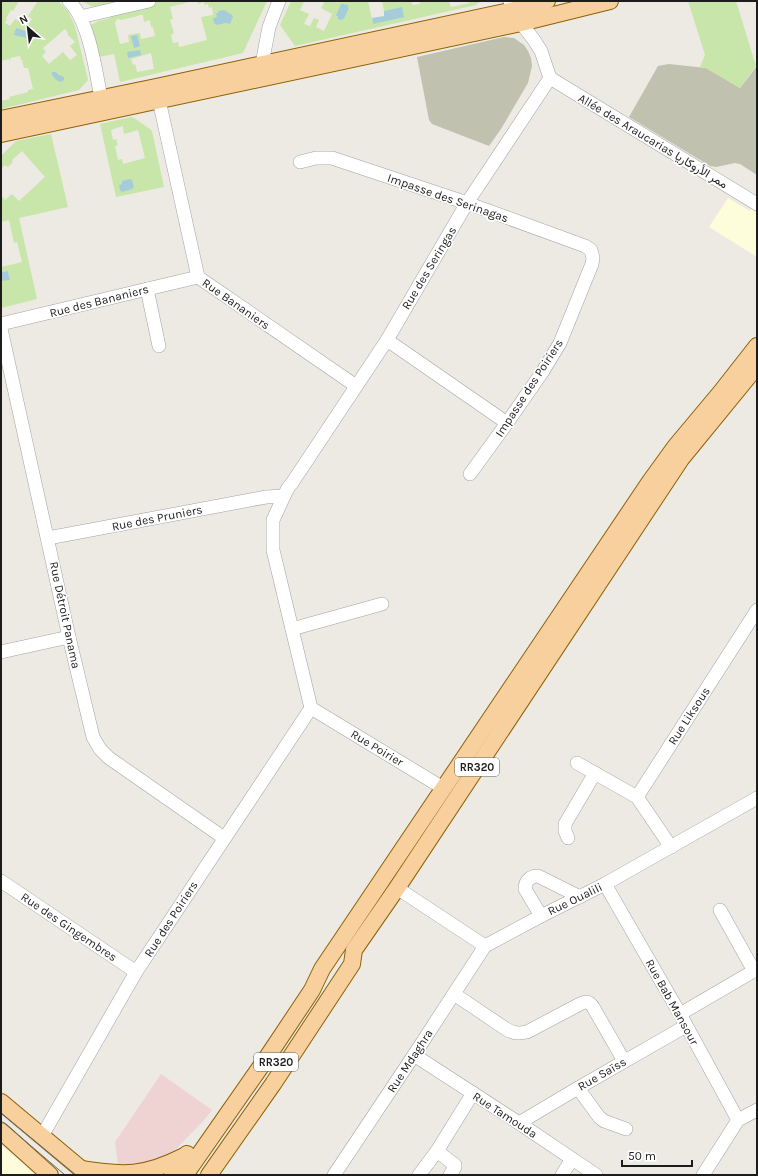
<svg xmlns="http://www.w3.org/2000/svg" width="758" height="1176" font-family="Karla,Vazirmatn,sans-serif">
<rect width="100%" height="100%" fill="#edeae3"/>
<polygon fill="#eed3d2" points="161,1074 212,1110 205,1119 177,1148 165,1156 143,1164 131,1165 118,1164 115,1142"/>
<g fill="#fdfddc">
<polygon points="728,198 750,211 751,209 757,213 757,257 709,227"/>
<polygon points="1,1144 35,1175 1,1175"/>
</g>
<g fill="#c1c1af">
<polygon points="504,37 514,38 524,45 528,51 531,58 532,66 528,83 501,129 489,146 432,124 429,120 417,57"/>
<polygon points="669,64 706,68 740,88 757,66 757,175 740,164 735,163 716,167 710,166 629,117 658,66"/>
</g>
<g fill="#c8e5aa" fill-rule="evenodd">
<path d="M1 1H19L13 11 11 10 6 18 7 19 5 23 10 26 15 19 27 26 32 19 28 16 38 1H58L68 11 75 26 88 80 79 90 1 109V101L10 99 9 97 28 92V90L33 89 28 68H24L22 60H21L20 56 10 58 11 62 9 59 1 61ZM16 28 35 37 15 35ZM65 29 68 33 67 34 75 42 70 46 77 55 70 60 63 52 49 64 42 56 46 52 43 48Z"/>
<polygon points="81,1 124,1 96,8"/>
<path d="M153 1H193L170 7 173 19 170 20 174 33 171 35 173 43 178 42 179 47 207 40 201 17 213 15 212 7 209 8 208 4 204 5V2L198 4V1H267L243 53 120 82 114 54 99 57 91 25 98 21 110 18 111 14ZM218 12 227 23 217 25 213 18 217 17ZM139 15H143L144 22 150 20 151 27H153L155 36 141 39 140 33 128 35 129 42 120 44 115 23 117 19H119L120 20 138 16ZM151 53 154 69 137 72 135 64 133 65 131 59Z"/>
<path d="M291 1H302L304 2 300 10 309 14 304 24 310 26 314 18 319 20 316 27 324 31 332 14 321 8 325 1H333L337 3 338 1H368L373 24 402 8 384 11 382 1H412V5L420 4 419 1H449L451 7 469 3V1H481L476 5 295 46 280 25ZM344 4 347 5 349 8 344 19 341 20 337 19C337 14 340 7 344 4Z"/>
<polygon points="688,1 736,1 756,66 740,88 706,68 700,67 705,55"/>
<path d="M131 117 134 118 150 129 152 131 164 187 116 197 100 124ZM123 126 124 134 138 130 145 158 123 164 122 159 118 160 115 146 118 145 116 139 113 140 111 130Z"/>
<polygon points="51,134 68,207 19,218 37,299 1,308 1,281 10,279 8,271 1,272 1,267 22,262 17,242 14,243 9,220 1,222 1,195 5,200 12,194 19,201 45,177 22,151 12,160 13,162 8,167 5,165 1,169 1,156 16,141"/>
</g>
<g fill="#a5cdd9">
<polygon points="341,4 344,4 348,5 348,7 349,8 344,19 341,20 337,19 338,17 336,15"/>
<polygon points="402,7 404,17 373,24 372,18 384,16 384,11"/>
<polygon points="224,10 232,15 233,17 230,24 227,23 217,25 214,23 213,18 217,17 216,13 218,13 218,11"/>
<polygon points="16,28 36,34 35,37 32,36 31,39 14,35"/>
<polygon points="137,35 140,46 134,48 131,36"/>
<polygon points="140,50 141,55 128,58 127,52"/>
<polygon points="52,72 56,72 59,75 64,77 64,80 61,82 56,80 52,75"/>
<polygon points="130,179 132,180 134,187 132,189 122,192 120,190 119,185 122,184 122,181"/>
<polygon points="8,271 10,280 1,281 1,272"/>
</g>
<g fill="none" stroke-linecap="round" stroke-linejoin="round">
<g stroke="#a3a3a3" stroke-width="14">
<g id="minor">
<path d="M69 1C89 20 96 72 101 98"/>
<polyline points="80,17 149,1"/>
<polyline points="262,64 269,27 279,1"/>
<polyline points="550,78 757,204"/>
<polyline points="157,91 198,277 356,386"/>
<polyline points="300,162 316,158 332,158 467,203 585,246 591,250 593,258 592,264 560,343 543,371 507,423 470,474"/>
<polyline points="147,289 159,346"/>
<polyline points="1,324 198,277"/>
<polyline points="1,329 69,637 93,737 100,749 109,758 224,838"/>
<polyline points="387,340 507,423"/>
<polyline points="284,496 273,520 273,550 311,708"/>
<polyline points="48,538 266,497 284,496 288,488 292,483 387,340 467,203 550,78 541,51 534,40 521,23 510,1"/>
<polyline points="292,629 382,604"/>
<polyline points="1,652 69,637"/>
<polyline points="311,708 443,788"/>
<polyline points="577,763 637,797 671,847"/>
<polyline points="637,797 757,610"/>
<polyline points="568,838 565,831 565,824 595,773"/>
<polyline points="1,881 136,972"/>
<polyline points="605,884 680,1014 738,1120"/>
<polyline points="397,888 485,946"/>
<polyline points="720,910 754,971"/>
<path d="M541 916 525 889C525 881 530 876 538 876L580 897"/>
<path d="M454 994 506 1029C513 1033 518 1034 527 1032L580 1004C586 1001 589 1001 593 1007L624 1061"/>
<polyline points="680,1014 757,969"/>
<polyline points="414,1055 519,1123 596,1175"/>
<polyline points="578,1088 599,1117 604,1121 626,1129"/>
<polyline points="519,1123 578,1088 686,1026"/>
<polyline points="42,1136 136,972 311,708"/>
<polyline points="437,1151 455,1165 455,1167 450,1175"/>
<polyline points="334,1175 414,1055 485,946 541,916 605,884 757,798"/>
<polyline points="419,1175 437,1151 473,1093"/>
<polyline points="562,1175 572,1159"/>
<polyline points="703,1175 738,1120 757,1110"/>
</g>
</g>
<g stroke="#8d6107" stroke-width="18">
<g id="major">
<polyline points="1,119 156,87 514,10 547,1"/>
<polyline points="1,134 521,23 610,1"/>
<polyline points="1,1102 81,1169 90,1175"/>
<polyline points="1,1131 50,1175"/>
<path d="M81 1169C124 1176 145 1176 184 1156"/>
<polyline points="172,1175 187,1154"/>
<polyline points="185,1175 266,1059 312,990 322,969 649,483 675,447 721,392 757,346"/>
<polyline points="209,1175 273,1084 352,964 354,950 397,888 681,459 757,366"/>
</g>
</g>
<use href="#minor" stroke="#fff" stroke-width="13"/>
<use href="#major" stroke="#f7d09e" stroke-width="16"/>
<g stroke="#6a6a6a" stroke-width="1">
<polyline points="1,1113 76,1175"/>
<polyline points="3,1122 65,1175"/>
</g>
</g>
<g text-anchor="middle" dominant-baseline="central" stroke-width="3.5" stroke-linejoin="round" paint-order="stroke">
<g fill="#fff" stroke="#606060" stroke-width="1">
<rect x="455" y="758" width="44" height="18" rx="3"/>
<rect x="254" y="1053" width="44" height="18" rx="3"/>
</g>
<g font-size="11" font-weight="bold" fill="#1c1c1c">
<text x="477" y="767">RR320</text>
<text x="276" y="1062">RR320</text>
</g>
<g font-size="12" fill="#1c1c1c" stroke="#fff">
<text transform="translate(653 141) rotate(31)">Allée des Araucarias ممر الأروكاريا</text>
<text transform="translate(448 198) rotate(19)">Impasse des Serinagas</text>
<text transform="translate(429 268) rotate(-59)">Rue des Seringas</text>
<text transform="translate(99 301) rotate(-14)">Rue des Bananiers</text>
<text transform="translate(236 304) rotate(35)">Rue Bananiers</text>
<text transform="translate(529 388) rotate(-57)">Impasse des Poiriers</text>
<text transform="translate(157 518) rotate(-11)">Rue des Pruniers</text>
<text transform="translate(65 615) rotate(78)">Rue Détroit Panama</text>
<text transform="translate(689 716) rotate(-57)">Rue Liksous</text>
<text transform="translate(377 748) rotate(31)">Rue Poirier</text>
<text transform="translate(575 899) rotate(-26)">Rue Oualili</text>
<text transform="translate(171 919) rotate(-57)">Rue des Poiriers</text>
<text transform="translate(69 927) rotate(34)">Rue des Gingembres</text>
<text transform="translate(672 1002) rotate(61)">Rue Bab Mansour</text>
<text transform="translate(410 1061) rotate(-57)">Rue Mdaghra</text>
<text transform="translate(602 1074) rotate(-30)">Rue Saïss</text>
<text transform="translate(505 1115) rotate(33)">Rue Tamouda</text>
</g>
</g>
<rect width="758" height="1176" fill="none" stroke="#1c1c1c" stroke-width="4"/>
<g transform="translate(28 28) rotate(332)" stroke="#ffffff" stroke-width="3" paint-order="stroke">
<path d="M0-3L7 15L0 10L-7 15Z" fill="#1c1c1c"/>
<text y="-6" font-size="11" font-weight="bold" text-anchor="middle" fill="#1c1c1c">N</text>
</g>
<path d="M622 1160v6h70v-6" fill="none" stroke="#1c1c1c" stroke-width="2"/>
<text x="628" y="1160" font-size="12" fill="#1c1c1c" stroke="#ffffff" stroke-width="3" paint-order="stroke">50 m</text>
</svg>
